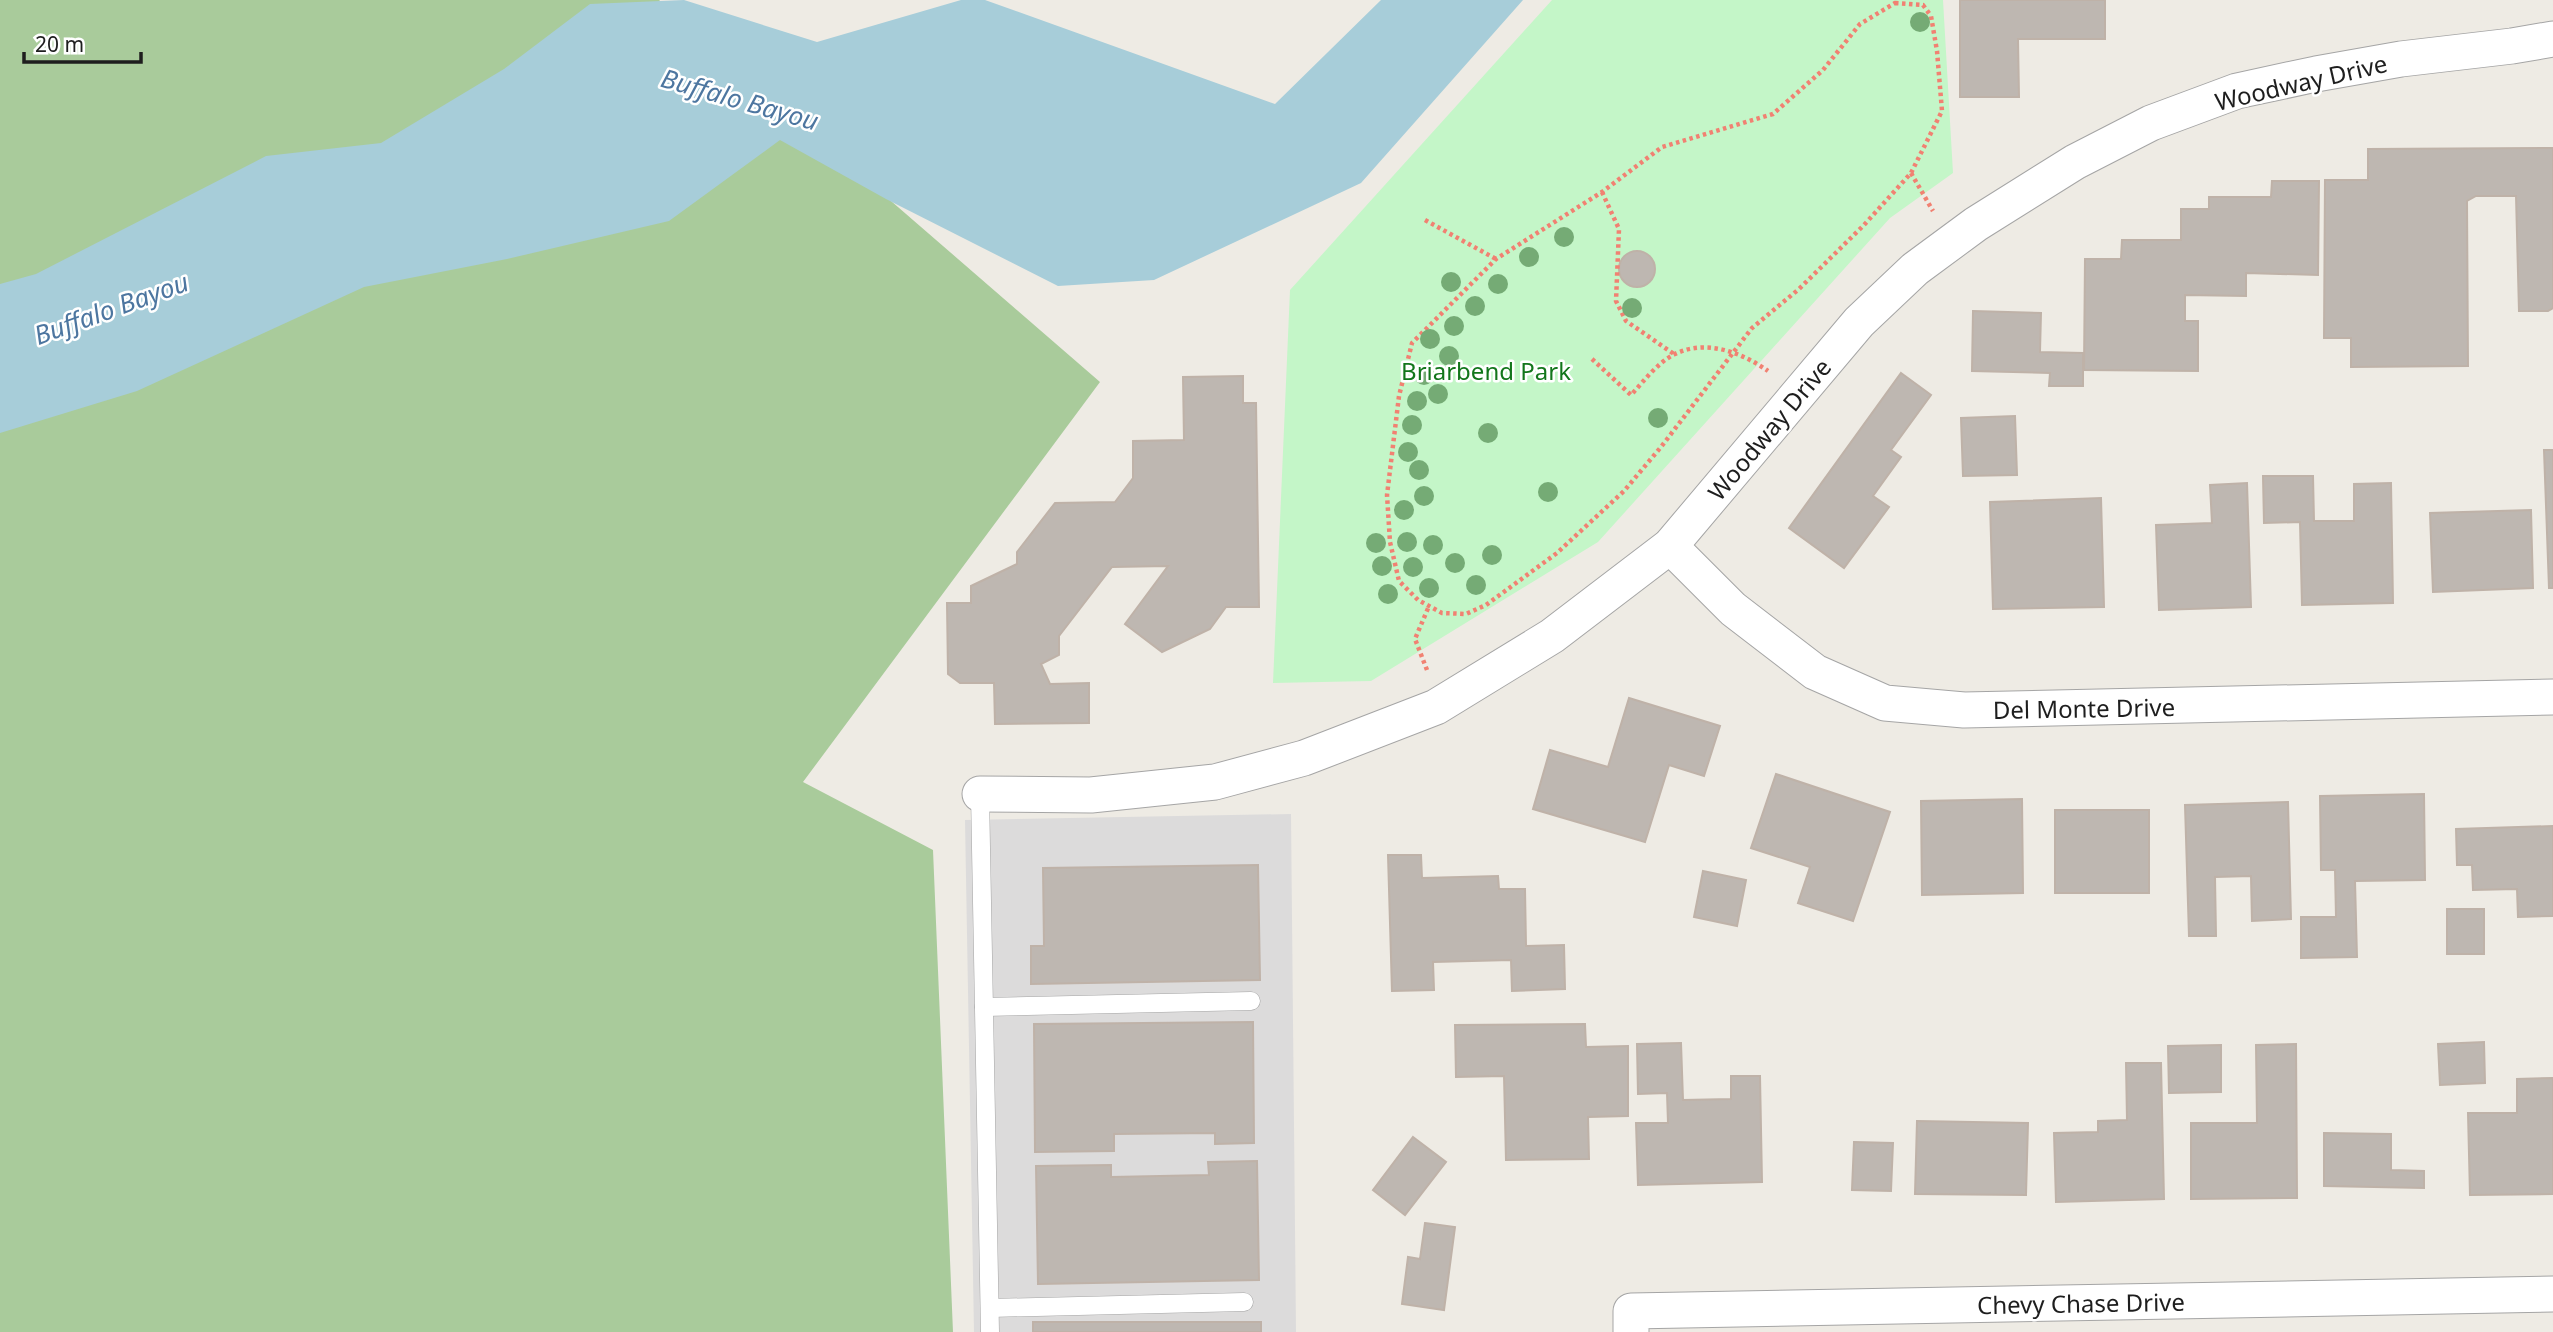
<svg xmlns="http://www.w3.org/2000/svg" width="2553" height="1332" font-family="'Noto Sans',sans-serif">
<rect width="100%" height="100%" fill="#eeebe4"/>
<polygon fill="#dcdbdb" points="1291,814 1296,1332 974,1332 965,820"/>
<polygon fill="#a9cb9b" points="0,0 659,0 1100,382 803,782 933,850 953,1332 0,1332"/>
<polygon fill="#c4f6c8" points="1552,0 1943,0 1953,173 1890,218 1598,542 1371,681 1273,683 1290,290"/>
<polygon fill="#a7cdd9" points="684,0 817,42 961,0 985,0 1275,104 1381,0 1523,0 1361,183 1154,280 1058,286 886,199 780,140 669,221 507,259 364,287 137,391 0,433 0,284 36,274 266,156 381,143 504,69 590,4"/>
<g fill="#beb7b1" stroke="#bfb2a8" stroke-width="2">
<polygon points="1960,0 2105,0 2105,39 2018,39 2019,97 1960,97"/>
<polygon points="2553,148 2553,308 2548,311 2519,311 2516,196 2476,196 2467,201 2468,366 2351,367 2351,338 2324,338 2325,180 2368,180 2368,149"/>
<polygon points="2272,181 2319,181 2318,275 2246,273 2246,296 2185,295 2185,321 2198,321 2198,371 2084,370 2085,259 2121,259 2122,240 2181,240 2181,209 2209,209 2209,197 2271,197"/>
<circle cx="1637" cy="269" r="18"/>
<polygon points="1973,311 2041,313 2040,352 2083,353 2083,386 2049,386 2050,373 1972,371"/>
<polygon points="1901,373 1931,395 1891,450 1901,457 1873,496 1889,507 1844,568 1789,528"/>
<polygon points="1243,376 1243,403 1256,403 1259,607 1226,607 1210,629 1162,652 1125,624 1168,566 1112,567 1059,636 1059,655 1041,664 1050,684 1089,683 1089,723 995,724 994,683 960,683 948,674 947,603 971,603 971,586 1017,564 1017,552 1055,503 1115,502 1133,478 1133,441 1184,440 1183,377"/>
<polygon points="2015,416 2017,475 1963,476 1961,418"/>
<polygon points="2544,450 2553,450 2553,588 2549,588"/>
<polygon points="2263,476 2313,476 2314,521 2354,521 2354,484 2391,483 2393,603 2302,605 2300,522 2264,523"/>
<polygon points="2247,483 2251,607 2159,610 2156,525 2212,523 2210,485"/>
<polygon points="2101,498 2104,607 1993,609 1990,502"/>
<polygon points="2531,510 2533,588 2433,592 2430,513"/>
<polygon points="1629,698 1720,726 1704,776 1669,765 1645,842 1533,809 1550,750 1608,767"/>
<polygon points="1776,774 1890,812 1853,921 1798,903 1810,867 1751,848"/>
<polygon points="2424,794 2425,880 2355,881 2357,957 2301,958 2301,917 2336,917 2335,870 2321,870 2320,796"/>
<polygon points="2022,799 2023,893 1922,895 1921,801"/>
<polygon points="2288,802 2291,919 2252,921 2251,876 2215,877 2216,936 2189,936 2185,805"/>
<rect x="2055" y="810" width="94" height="83"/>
<polygon points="2553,826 2553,916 2518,917 2517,889 2473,890 2472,865 2457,865 2456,829"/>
<polygon points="1388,855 1421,855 1422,878 1498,876 1499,889 1525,889 1526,946 1564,945 1565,989 1512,991 1511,960 1433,962 1434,990 1392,991"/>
<polygon points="1258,865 1260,980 1031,984 1031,946 1044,946 1043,868"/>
<polygon points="1703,871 1746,880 1737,926 1694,917"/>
<rect x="2447" y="909" width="37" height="45"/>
<polygon points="1253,1022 1254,1143 1215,1144 1215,1133 1114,1134 1114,1151 1035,1152 1034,1024"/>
<polygon points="1585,1024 1586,1047 1628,1046 1628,1116 1588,1117 1589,1159 1506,1160 1504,1076 1456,1077 1455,1025"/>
<polygon points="2484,1042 2485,1083 2440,1085 2438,1044"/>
<polygon points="1681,1043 1683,1100 1731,1099 1731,1076 1760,1076 1762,1182 1638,1185 1636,1123 1668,1123 1667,1093 1638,1094 1637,1044"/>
<polygon points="2296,1044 2297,1198 2191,1199 2191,1123 2257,1123 2256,1045"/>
<polygon points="2221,1045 2221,1092 2169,1093 2168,1046"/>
<polygon points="2126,1063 2161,1063 2164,1199 2056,1202 2054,1133 2098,1132 2098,1121 2127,1120"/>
<polygon points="2553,1078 2553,1194 2470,1195 2468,1113 2517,1113 2517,1079"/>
<polygon points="1917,1121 2028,1123 2026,1195 1915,1194"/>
<polygon points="2324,1133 2391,1134 2391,1170 2424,1171 2424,1188 2324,1186"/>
<polygon points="1413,1137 1446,1162 1405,1215 1373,1190"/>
<polygon points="1854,1142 1893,1143 1891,1191 1852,1190"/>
<polygon points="1257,1161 1259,1280 1038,1284 1036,1166 1111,1165 1111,1177 1209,1175 1208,1162"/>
<polygon points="1425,1223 1455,1227 1444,1310 1402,1304 1408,1257 1420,1259"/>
<rect x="1033" y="1322" width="228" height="10"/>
</g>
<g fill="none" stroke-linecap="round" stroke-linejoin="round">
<g stroke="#a5a5a5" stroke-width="19">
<g id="service">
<polyline points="980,794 990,1332"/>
<polyline points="984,1007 1251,1001"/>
<polyline points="990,1308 1244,1302"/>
</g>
</g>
<g stroke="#a5a5a5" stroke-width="37">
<g id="minor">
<polyline points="1670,546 1733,609 1815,672 1885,703 1964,710 2553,697"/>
<polyline points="980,794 1091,795 1215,782 1304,758 1436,707 1552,636 1670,546 1859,322 1915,269 1976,224 2075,162 2151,123 2237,91 2316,74 2401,59 2512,46 2553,39"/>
<polyline points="1631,1332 1631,1311 2553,1294"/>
</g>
</g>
<g stroke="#f18172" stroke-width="4.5" stroke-dasharray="3.5 3.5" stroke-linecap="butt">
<polygon points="1895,3 1923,5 1931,16 1937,51 1942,111 1911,173 1864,225 1799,289 1752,328 1661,447 1624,491 1557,553 1486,605 1466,614 1442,613 1418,600 1399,581 1390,542 1387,495 1399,396 1412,343 1496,259 1602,192 1662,147 1773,114 1823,70 1860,24"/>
<polyline points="1911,173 1933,211"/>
<polyline points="1602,192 1619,229 1616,301 1626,321 1674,354"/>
<polyline points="1425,220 1496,259"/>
<path d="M1592 359 1631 395C1644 381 1658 362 1675 354 1706 339 1741 352 1768 371"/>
<polyline points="1427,670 1415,639 1429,606"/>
</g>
<use href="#service" stroke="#fff" stroke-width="18"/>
<use href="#minor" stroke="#fff" stroke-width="35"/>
</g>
<g fill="#75ab75">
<circle cx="1920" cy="22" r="10"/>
<circle cx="1564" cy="237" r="10"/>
<circle cx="1529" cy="257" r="10"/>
<circle cx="1451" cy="282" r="10"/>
<circle cx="1498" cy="284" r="10"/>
<circle cx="1475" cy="306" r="10"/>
<circle cx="1632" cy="308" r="10"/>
<circle cx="1454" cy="326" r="10"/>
<circle cx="1430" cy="339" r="10"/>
<circle cx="1449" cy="356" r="10"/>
<circle cx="1424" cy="375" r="10"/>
<circle cx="1438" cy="394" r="10"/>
<circle cx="1417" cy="401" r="10"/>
<circle cx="1658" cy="418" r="10"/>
<circle cx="1412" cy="425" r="10"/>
<circle cx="1488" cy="433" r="10"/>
<circle cx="1408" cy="452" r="10"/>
<circle cx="1419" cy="470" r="10"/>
<circle cx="1548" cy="492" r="10"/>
<circle cx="1424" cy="496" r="10"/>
<circle cx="1404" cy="510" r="10"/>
<circle cx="1407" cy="542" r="10"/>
<circle cx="1376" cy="543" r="10"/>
<circle cx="1433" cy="545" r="10"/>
<circle cx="1492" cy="555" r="10"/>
<circle cx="1455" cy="563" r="10"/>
<circle cx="1382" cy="566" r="10"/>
<circle cx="1413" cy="567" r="10"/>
<circle cx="1476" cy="585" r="10"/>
<circle cx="1429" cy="588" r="10"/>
<circle cx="1388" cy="594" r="10"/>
</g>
<g text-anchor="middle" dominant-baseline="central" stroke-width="5" stroke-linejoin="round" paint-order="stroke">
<g font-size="24" fill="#1e1e1e" stroke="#fff">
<text transform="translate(2301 82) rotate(-13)">Woodway Drive</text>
<text transform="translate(1769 429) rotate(-50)">Woodway Drive</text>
<text transform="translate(2084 708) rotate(-1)">Del Monte Drive</text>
<text transform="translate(2081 1303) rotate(-1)">Chevy Chase Drive</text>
</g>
<g font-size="24" fill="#12761b" stroke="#fff">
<text x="1486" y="370">Briarbend Park</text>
</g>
<g font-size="26" font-style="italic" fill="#4d76a0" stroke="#fff">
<text transform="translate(740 99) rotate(16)">Buffalo Bayou</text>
<text transform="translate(111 308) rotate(-20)">Buffalo Bayou</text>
</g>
</g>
<path d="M24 52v10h117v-10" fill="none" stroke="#1e1e1e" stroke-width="3.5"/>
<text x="35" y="52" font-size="21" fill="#1e1e1e" stroke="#ffffff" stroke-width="5" paint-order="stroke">20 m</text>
</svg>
